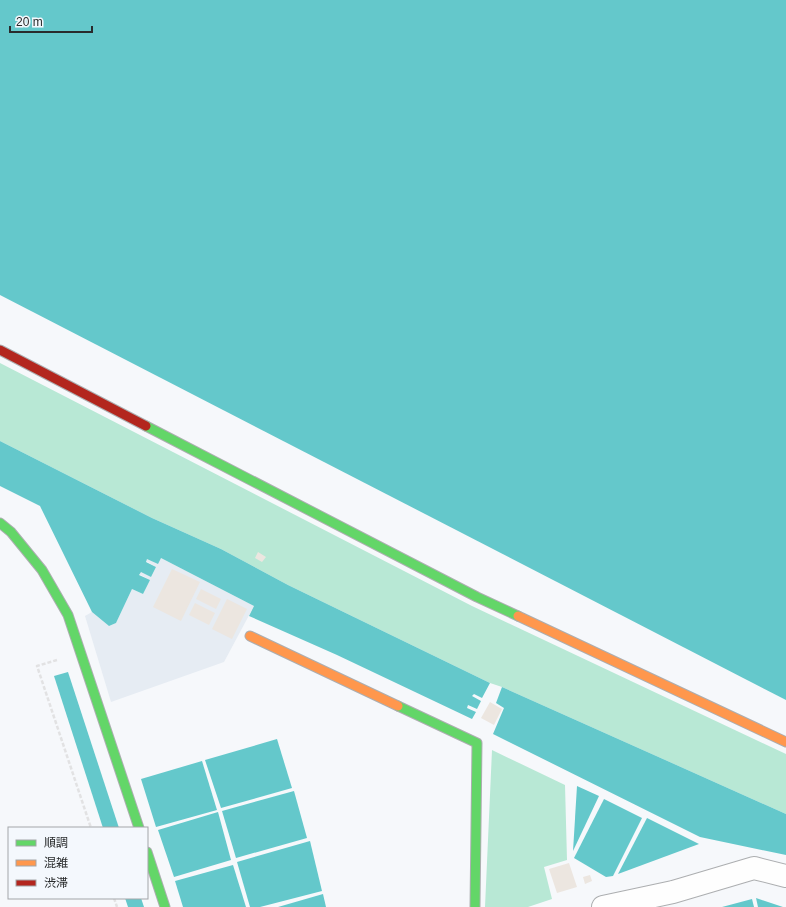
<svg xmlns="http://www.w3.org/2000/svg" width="786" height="907" font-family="Helvetica,'Noto Sans JP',sans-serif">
<rect width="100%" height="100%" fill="#f6f8fb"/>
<polygon fill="#e6ecf3" points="147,558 161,558 254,606 224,662 111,702 85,616 92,612 109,626 116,623 132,589 143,594 147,585 150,580 139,574 141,571 151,577 156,567 146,561"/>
<g fill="#b8e8d5">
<polygon points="0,363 472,606 786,754 786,814 502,687 490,683 288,585 221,549 152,518 0,441"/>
<polygon points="492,750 565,785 567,860 544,867 552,899 528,907 485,907"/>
</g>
<g fill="#64c8cb">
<polygon points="0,0 786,0 786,700 0,295"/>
<polygon points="0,441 152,518 221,549 288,585 490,683 482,698 474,694 472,696 481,701 477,709 468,705 467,708 476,712 472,719 337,655 249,616 254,606 161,558 158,564 147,559 146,562 156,567 151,577 141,572 139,575 150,580 143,594 132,589 116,623 109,626 92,612 40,506 0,486"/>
<polygon points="68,672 119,828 103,828 54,676"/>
<polygon points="502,687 786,814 786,855 700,837 493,734 504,708 496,703"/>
<polygon points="277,739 292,788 221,808 205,760"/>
<polygon points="202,761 217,810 156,827 141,779"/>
<polygon points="577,786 599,796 573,851"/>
<polygon points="294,791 307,838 236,858 222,811"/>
<polygon points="604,799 642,818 613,876 606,877 574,858"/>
<polygon points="218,812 231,860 174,877 158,830"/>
<polygon points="647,818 699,844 618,874"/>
<polygon points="310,841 322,891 260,907 250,907 237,862"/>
<polygon points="233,865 246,907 183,907 175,881"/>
<polygon points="323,894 326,907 278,907"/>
<polygon points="125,898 141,898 144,907 128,907"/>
<polygon points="756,898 783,907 758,907"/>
<polygon points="752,899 754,907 722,907"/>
</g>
<g fill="#ece6e0">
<polygon points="258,552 266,557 262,562 255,558"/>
<polygon points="172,569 200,582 181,621 153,607"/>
<polygon points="201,589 221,599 216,609 196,599"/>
<polygon points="227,599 247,609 232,639 212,629"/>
<polygon points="195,603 215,613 209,625 189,615"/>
<polygon points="490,702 502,709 494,725 481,718"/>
<polygon points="569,863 577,887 557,893 549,869"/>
<polygon points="590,875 592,881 585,884 583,877"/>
</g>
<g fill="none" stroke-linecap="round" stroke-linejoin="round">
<g stroke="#acaeb0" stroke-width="24">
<polyline id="street" points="603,907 673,892 754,868 786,876"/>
</g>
<g stroke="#acaeb0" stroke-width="11">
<g id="fast">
<polyline points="146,426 477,597 518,616"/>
<polyline points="0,523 11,532 42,570 68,615 139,828"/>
<polyline points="398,706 477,743 475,907"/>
<polyline points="147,852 165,907"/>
</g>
</g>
<g stroke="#acaeb0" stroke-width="11">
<g id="slow">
<polyline points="518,616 786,742"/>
<polyline points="250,636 398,706"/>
</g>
</g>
<g stroke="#acaeb0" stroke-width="11">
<polyline id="jam" points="0,350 146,426"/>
</g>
<g stroke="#e2e2e3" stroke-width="2.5" stroke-dasharray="4 2" stroke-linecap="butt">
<polyline points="57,660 37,666 91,828"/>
<polyline points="114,898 117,907"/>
</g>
<use href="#street" stroke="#fefefe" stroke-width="22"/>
<use href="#fast" stroke="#63d668" stroke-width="9"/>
<use href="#slow" stroke="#ff974d" stroke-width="9"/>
<use href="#jam" stroke="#b3261e" stroke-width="9"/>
</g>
<rect x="8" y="827" width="140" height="72" fill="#f4f8fd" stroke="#a3a6a9"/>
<rect x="16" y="840" width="20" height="6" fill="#63d668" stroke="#a3a6a9"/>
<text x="44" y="847" font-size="12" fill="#292b2c">順調</text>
<rect x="16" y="860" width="20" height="6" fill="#ff974d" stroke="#a3a6a9"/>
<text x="44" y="867" font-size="12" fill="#292b2c">混雑</text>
<rect x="16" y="880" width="20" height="6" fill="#b3261e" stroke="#a3a6a9"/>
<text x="44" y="887" font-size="12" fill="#292b2c">渋滞</text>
<path d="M10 26v6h82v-6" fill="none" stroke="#292b2c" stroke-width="2"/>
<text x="16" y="26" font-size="12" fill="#292b2c" stroke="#f4f8fd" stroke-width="3" paint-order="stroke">20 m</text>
</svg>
